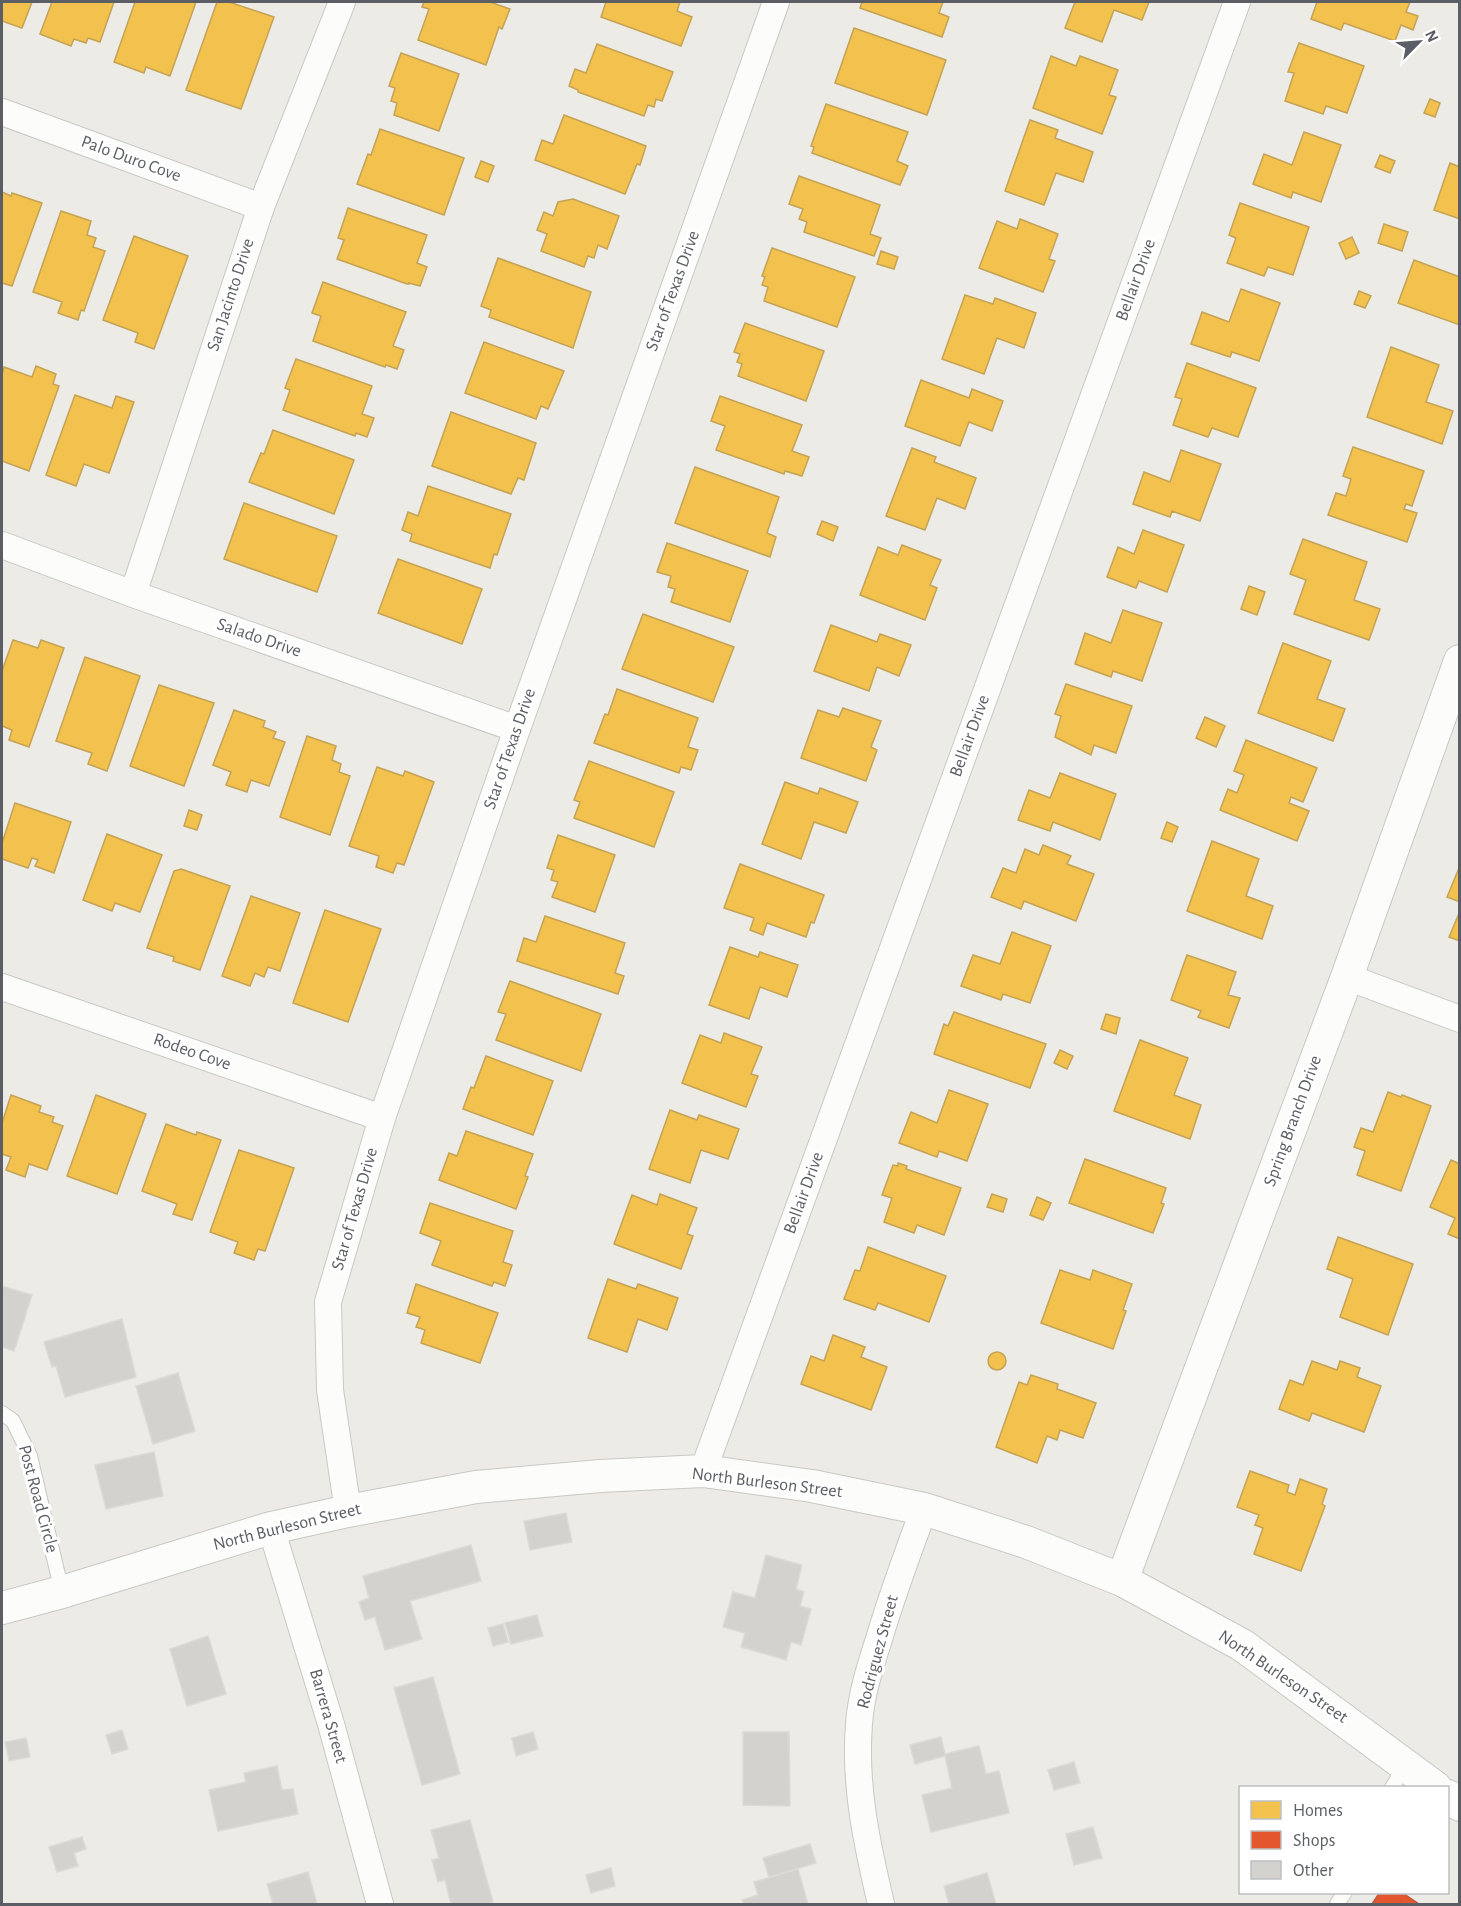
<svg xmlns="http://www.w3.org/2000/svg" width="1461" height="1906" font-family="'Alegreya Sans',sans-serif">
<rect width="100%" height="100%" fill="#ecebe6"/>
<g fill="#f2c14e" stroke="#c5a355" stroke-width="1.5">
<polygon points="2,2 32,2 22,28 2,21"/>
<polygon points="52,2 114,2 100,42 88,38 86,43 74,39 71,46 40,34"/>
<polygon points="135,2 196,2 170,76 146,67 144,73 114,62"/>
<polygon points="217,2 229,2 274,17 241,109 186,90"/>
<polygon points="424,2 490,2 510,9 502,29 499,27 486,65 418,40 429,9 422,7"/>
<polygon points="606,2 680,2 677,11 692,17 681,46 601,17"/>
<polygon points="862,2 943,2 939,13 949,17 942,37 860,8"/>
<polygon points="1075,2 1149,2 1142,20 1114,10 1102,42 1065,28"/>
<polygon points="1317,2 1410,2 1406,12 1418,16 1413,30 1401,25 1395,41 1344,23 1341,30 1311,19"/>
<polygon points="854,28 946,60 927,115 835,83"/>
<polygon points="1299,43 1364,66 1347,113 1326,106 1323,114 1285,101 1294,73 1288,72"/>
<polygon points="597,44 673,72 662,101 656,99 654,107 648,105 644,116 578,92 578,90 569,86 575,69 586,73"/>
<polygon points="401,53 459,74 439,131 394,115 397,103 391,101 395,88 389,86"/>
<polygon points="1051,56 1076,66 1080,56 1118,70 1109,95 1116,97 1102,134 1033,108"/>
<polygon points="1430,99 1440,103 1435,117 1424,113"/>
<polygon points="826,104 908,132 897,161 908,166 900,185 812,153 814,147 811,146"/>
<polygon points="564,115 646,146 640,165 637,164 625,194 535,160 542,140 553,144"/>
<polygon points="1030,120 1058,130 1055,138 1093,152 1083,182 1056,173 1044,205 1005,191"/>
<polygon points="380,129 464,158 444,215 357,184 368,154 371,155"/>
<polygon points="1304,132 1341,145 1321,202 1293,192 1291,198 1253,184 1264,154 1292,165"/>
<polygon points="1380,155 1395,161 1390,173 1375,167"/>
<polygon points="481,161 494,166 488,182 475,177"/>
<polygon points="1450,163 1460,167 1460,219 1434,210"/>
<polygon points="799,176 880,205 870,234 881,238 874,256 804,232 807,222 799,219 803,209 789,204"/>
<polygon points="2,192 11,196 12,193 42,203 12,286 2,283"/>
<polygon points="573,199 619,216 607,249 598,245 594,258 588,256 584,267 541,251 547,234 537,230 544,212 553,216 558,202"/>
<polygon points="1240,203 1309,227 1293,275 1268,267 1264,276 1227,263 1236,238 1229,235"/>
<polygon points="348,208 427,235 417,263 427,267 420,286 409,283 409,284 407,284 337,259 344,240 338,238"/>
<polygon points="61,211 91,221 87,235 96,238 93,247 105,251 84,311 81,310 78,320 58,313 62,302 33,292"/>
<polygon points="1020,219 1058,234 1049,259 1055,261 1043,292 979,268 997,221 1017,229"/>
<polygon points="1384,224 1408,232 1402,251 1378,243"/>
<polygon points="134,236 188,256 154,349 135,342 138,333 103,320"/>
<polygon points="1352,237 1359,253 1346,259 1339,243"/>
<polygon points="772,248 855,277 837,327 764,301 768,287 762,285 765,277 762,276"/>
<polygon points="881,251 898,257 894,269 877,264"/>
<polygon points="498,258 591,292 573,348 489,317 491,310 481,306"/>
<polygon points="1414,260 1460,277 1460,325 1398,303"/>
<polygon points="323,282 406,312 393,346 404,350 397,369 386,365 385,367 313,341 321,316 312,313"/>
<polygon points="1241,289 1280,303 1259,361 1232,352 1230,357 1191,344 1202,312 1229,322"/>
<polygon points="1359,291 1371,296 1365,308 1354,304"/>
<polygon points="965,295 993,304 995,298 1036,313 1024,348 997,338 984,374 942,359"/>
<polygon points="745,323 824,351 806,401 738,376 742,364 737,362 740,354 734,352"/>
<polygon points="484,342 564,371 548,409 541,406 536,419 465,393"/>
<polygon points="1391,347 1439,365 1426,402 1453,411 1442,444 1367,417"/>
<polygon points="296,359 372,386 362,414 374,418 367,437 356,433 355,436 283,410 290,390 285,388"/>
<polygon points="1187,363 1256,388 1238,437 1212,428 1208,437 1173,425 1182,399 1175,397"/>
<polygon points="36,366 56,374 53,384 59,386 29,471 2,461 2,375 4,367 32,377"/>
<polygon points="921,380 969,398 972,389 1003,401 992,431 969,422 960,446 905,426"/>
<polygon points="75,395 112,408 116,396 134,402 109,473 84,464 76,486 46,475"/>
<polygon points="720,396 802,425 792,451 809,457 802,476 785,471 784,474 716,450 725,426 711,421"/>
<polygon points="451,412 536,443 524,480 518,478 511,494 432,466"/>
<polygon points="273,430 354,460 334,514 249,482 261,453 264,454"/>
<polygon points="1353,447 1424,471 1412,506 1406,504 1404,509 1417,513 1407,542 1328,515 1336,493 1346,496 1351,479 1343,476"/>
<polygon points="912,448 936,457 934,462 976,478 965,509 937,498 925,530 886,516"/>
<polygon points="1181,450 1221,464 1200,521 1172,511 1170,517 1133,504 1144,472 1170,482"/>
<polygon points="695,467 779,497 767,533 776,537 770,557 675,523"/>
<polygon points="428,486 511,514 497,555 494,554 490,568 410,541 412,534 402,530 408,512 418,516"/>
<polygon points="244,503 337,536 317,592 224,559"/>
<polygon points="822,521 838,527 833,541 817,534"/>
<polygon points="1143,530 1184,545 1167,592 1139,581 1136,588 1107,577 1118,547 1134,554"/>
<polygon points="1303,539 1367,562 1354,600 1380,609 1369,640 1294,614 1306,580 1290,574"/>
<polygon points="667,543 748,571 730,622 671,602 675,589 668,587 671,576 657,572"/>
<polygon points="902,545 941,560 930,585 937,588 925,620 860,595 878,547 898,555"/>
<polygon points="398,559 482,589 462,644 378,613"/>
<polygon points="1249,586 1265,592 1257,615 1241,609"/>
<polygon points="1123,610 1162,623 1142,681 1113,671 1111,677 1075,664 1085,633 1111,643"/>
<polygon points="643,614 734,647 713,702 622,669"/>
<polygon points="831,625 877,642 880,634 911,645 899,676 877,667 869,691 814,671"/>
<polygon points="13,640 38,648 41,640 64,648 29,747 9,740 12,730 2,726 2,671"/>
<polygon points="1283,643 1331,661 1317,699 1345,709 1333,741 1258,713"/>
<polygon points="85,657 140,676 107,771 88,764 92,753 56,741"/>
<polygon points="1066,684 1132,706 1116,753 1094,745 1091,755 1055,737 1061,716 1055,714"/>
<polygon points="159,685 214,703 184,786 130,766"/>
<polygon points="617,689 698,718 688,747 698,750 691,770 681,767 679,773 594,743 605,714 608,715"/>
<polygon points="843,708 881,721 871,747 877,750 866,781 801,758 818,710 839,717"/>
<polygon points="234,710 265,721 263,727 276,732 273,738 285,742 269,786 251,780 247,792 226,785 231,772 213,765"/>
<polygon points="1205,717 1225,726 1216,747 1196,738"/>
<polygon points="307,736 336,746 332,760 341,764 339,772 350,776 330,835 280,817"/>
<polygon points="1246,740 1317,768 1303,802 1291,797 1289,803 1309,811 1297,841 1220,810 1228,789 1237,793 1244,775 1234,771"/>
<polygon points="589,761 674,792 654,847 574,818 580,802 574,800"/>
<polygon points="377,767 403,776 405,771 434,782 404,865 397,863 393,873 376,867 379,856 349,846"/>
<polygon points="1060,773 1116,794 1100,840 1053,822 1050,831 1018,820 1029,790 1050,798"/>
<polygon points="785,782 818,794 820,788 858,802 846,833 814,822 801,859 762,844"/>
<polygon points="15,803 71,822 54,873 35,866 38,860 32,858 28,868 2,859 2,843"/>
<polygon points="189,810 202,815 197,830 184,826"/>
<polygon points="1167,822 1178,827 1172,842 1161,838"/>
<polygon points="107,834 162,855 140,912 115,903 112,911 83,900"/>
<polygon points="558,835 615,855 595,912 552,897 558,882 551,880 554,870 547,868"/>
<polygon points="1212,841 1259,859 1246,896 1273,906 1262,939 1187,911"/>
<polygon points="1043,845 1071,856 1067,864 1094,874 1076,921 1024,901 1021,909 991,897 1003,868 1016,873 1025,849 1039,855"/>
<polygon points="740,864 824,895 814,923 811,922 806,937 767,923 763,935 750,930 754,918 724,908"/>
<polygon points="1459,868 1460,868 1460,902 1447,897"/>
<polygon points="181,869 230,886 200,970 173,961 174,957 147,948 174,871"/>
<polygon points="251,896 300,913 280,971 268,967 264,977 255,973 250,986 222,976"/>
<polygon points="325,910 381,929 348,1022 293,1003"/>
<polygon points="1460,911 1460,941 1449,937"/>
<polygon points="545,916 625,943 615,973 624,976 618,994 517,961 524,938 536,942"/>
<polygon points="1012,932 1051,946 1030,1003 1003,994 1001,1000 961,986 973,955 1000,964"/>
<polygon points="730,947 758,957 760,952 798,965 787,997 760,987 749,1019 709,1005"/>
<polygon points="1187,955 1236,972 1228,995 1240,998 1229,1028 1198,1017 1201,1011 1171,1000"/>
<polygon points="510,981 601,1014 581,1071 496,1040 506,1014 498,1012"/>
<polygon points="954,1012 1046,1044 1030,1088 934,1054 944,1024 948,1026"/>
<polygon points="1106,1014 1120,1018 1116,1034 1101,1029"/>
<polygon points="724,1033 762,1047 751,1074 758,1076 746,1107 682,1083 700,1035 721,1043"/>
<polygon points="1140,1040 1188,1058 1174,1095 1201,1105 1190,1139 1114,1111"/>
<polygon points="1060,1050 1073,1056 1067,1069 1054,1063"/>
<polygon points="486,1056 553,1081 533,1135 463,1109 471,1087 474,1088"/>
<polygon points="949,1090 988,1104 967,1161 939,1151 937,1157 899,1143 911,1112 937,1123"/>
<polygon points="1388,1092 1401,1097 1402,1095 1431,1106 1401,1191 1357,1175 1365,1151 1354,1147 1361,1128 1373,1132"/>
<polygon points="11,1095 41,1106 39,1112 54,1117 52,1122 63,1126 47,1170 29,1164 25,1177 6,1170 11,1157 2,1154 2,1123"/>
<polygon points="96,1095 146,1114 117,1194 67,1176"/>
<polygon points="670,1110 697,1120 699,1115 739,1129 728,1159 701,1150 690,1183 649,1169"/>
<polygon points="166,1124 196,1135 197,1132 221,1140 192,1220 173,1214 177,1204 142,1191"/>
<polygon points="466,1131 533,1154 525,1176 528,1177 516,1209 439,1180 449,1153 457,1156"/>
<polygon points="239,1150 294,1168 265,1251 258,1249 254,1260 234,1253 238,1242 210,1232"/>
<polygon points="1085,1159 1166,1188 1161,1203 1164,1204 1153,1233 1069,1203"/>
<polygon points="1451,1160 1460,1164 1460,1239 1448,1234 1455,1218 1430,1207"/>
<polygon points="898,1163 907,1166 906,1169 961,1188 944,1235 917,1225 914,1233 884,1222 892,1198 882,1195 893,1165 898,1166"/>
<polygon points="660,1194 697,1208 687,1234 693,1236 681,1269 614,1244 632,1195 657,1205"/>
<polygon points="992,1194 1007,1199 1003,1212 987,1207"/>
<polygon points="1037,1197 1051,1203 1043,1220 1030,1215"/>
<polygon points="430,1203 513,1231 503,1262 512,1265 505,1286 494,1282 492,1286 432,1265 441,1241 420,1233"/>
<polygon points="1338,1237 1413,1264 1388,1335 1340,1317 1353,1279 1327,1269"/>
<polygon points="868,1247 946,1276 929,1322 878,1303 875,1310 844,1299 855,1270 860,1271"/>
<polygon points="1060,1270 1090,1280 1093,1270 1132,1284 1123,1310 1126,1311 1113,1349 1041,1323"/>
<polygon points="608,1279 636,1289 638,1284 678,1298 667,1330 638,1319 627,1352 588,1338"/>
<polygon points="416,1284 498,1313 480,1363 421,1343 425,1330 416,1327 420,1317 407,1313"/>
<polygon points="833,1335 865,1347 861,1357 887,1367 871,1410 801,1384 811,1356 824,1361"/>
<circle cx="997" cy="1361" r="9"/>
<polygon points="1312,1361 1337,1370 1340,1361 1360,1368 1357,1377 1381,1386 1364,1432 1312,1413 1309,1421 1279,1409 1290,1380 1303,1385"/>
<polygon points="1031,1375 1058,1384 1057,1389 1096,1403 1083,1438 1060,1430 1057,1440 1047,1436 1037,1463 996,1447 1019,1382 1027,1385"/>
<polygon points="1250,1471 1289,1485 1287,1492 1295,1495 1300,1479 1327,1489 1322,1504 1325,1506 1301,1571 1254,1554 1263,1528 1255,1525 1259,1515 1237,1507"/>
</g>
<polygon fill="#e4572e" stroke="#bb593e" stroke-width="1.5" points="1380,1892 1401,1892 1419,1904 1372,1904"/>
<g fill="#d3d2cf" stroke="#dcdad5" stroke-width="1.5">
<polygon points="2,1286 32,1295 14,1351 2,1347"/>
<polygon points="122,1319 136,1377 65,1397 56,1366 52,1367 44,1342"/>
<polygon points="178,1373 195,1431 153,1444 136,1386"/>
<polygon points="154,1452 163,1496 106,1509 95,1465"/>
<polygon points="566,1513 572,1542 530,1550 524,1521"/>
<polygon points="471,1545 481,1581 410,1601 422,1639 385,1650 375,1617 365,1620 359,1602 369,1598 363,1576"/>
<polygon points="766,1555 802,1565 796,1589 804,1592 800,1606 811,1609 801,1645 791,1642 786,1660 741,1647 745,1633 723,1627 733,1592 755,1598"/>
<polygon points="537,1615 543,1636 511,1644 505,1623"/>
<polygon points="503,1624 508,1642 493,1646 488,1628"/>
<polygon points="208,1636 226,1694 187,1706 170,1649"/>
<polygon points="433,1677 460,1774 422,1785 394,1688"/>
<polygon points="122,1730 128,1749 112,1754 106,1735"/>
<polygon points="533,1732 538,1749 516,1756 512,1738"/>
<polygon points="743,1732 789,1732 790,1806 743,1805"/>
<polygon points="941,1737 945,1754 979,1746 986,1774 999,1771 1009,1813 931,1832 922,1795 952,1788 945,1756 915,1764 910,1745"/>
<polygon points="26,1738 30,1757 9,1761 5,1742"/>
<polygon points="1074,1762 1080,1783 1054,1790 1048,1770"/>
<polygon points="277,1766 282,1790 293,1789 298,1814 218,1831 209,1790 246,1782 244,1773"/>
<polygon points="470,1820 493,1902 483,1904 451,1904 445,1880 438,1882 432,1860 439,1858 431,1830"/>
<polygon points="1093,1827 1102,1858 1074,1865 1066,1834"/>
<polygon points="82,1837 86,1849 74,1853 78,1866 57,1872 49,1847"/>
<polygon points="810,1844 816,1863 769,1877 763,1858"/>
<polygon points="611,1868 615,1886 591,1893 586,1875"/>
<polygon points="798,1869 808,1904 744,1904 742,1900 758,1895 754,1882"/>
<polygon points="308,1872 317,1904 273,1904 267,1884"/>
<polygon points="987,1873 996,1904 949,1904 944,1886"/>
</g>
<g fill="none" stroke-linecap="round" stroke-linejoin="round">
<g stroke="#c8c8c6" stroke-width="16">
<g id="service">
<polyline points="2,1413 13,1421 30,1456 62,1592"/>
<polyline points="1392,1788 1405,1765"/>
<polyline points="1337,1904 1345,1892"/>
</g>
</g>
<g stroke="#c8c8c6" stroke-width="28">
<g id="minor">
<polyline points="2,112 261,207"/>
<polyline points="2,545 133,594 517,729"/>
<polyline points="133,594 261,207 342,2"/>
<polyline points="1347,977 1460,1019"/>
<polyline points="2,987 382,1118"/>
<polyline points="703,1471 1237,2"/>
<polyline points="348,1511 330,1390 328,1302 382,1118 517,729 776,2"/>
<polyline points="271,1528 331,1724 380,1904"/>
<path d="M881 1904C867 1844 854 1786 859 1724 861 1695 870 1667 879 1639 892 1595 908 1552 924 1509"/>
</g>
</g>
<g stroke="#c8c8c6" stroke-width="34">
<g id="tertiary">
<polyline points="1122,1580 1347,977 1460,661"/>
<polyline points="2,1608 62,1592 271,1528 348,1511 476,1487 600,1476 703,1471 812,1486 924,1509 1026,1542 1122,1580 1242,1645 1436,1788"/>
<polyline points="1448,1796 1460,1805"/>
</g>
</g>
<use href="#service" stroke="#fcfcfb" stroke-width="14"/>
<use href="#minor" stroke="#fcfcfb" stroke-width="26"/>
<use href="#tertiary" stroke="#fcfcfb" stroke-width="32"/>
</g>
<g text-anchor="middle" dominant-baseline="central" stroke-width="6" stroke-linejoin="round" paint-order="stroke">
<g font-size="18" fill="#5b5e64" stroke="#fff">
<text transform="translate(131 159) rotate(20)">Palo Duro Cove</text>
<text transform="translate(1136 280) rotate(-70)">Bellair Drive</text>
<text transform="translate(673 291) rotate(-70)">Star of Texas Drive</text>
<text transform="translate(231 295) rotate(-72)">San Jacinto Drive</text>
<text transform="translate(259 638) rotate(19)">Salado Drive</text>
<text transform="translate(970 736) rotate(-70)">Bellair Drive</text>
<text transform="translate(510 749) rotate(-71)">Star of Texas Drive</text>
<text transform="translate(192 1052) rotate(19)">Rodeo Cove</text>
<text transform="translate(1293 1121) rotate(-70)">Spring Branch Drive</text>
<text transform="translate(804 1193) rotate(-70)">Bellair Drive</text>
<text transform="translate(355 1209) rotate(-74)">Star of Texas Drive</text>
<text transform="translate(767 1483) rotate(7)">North Burleson Street</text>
<text transform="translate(38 1499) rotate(75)">Post Road Circle</text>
<text transform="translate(287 1527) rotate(-14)">North Burleson Street</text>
<text transform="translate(878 1652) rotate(-75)">Rodriguez Street</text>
<text transform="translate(1283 1677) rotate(34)">North Burleson Street</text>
<text transform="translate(328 1716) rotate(74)">Barrera Street</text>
</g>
</g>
<rect width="1461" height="1906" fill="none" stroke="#5b5e64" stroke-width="6"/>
<rect x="1239" y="1786" width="210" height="108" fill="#ffffff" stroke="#bdbfc1" stroke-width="1.5"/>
<rect x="1251" y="1801" width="30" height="18" fill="#f2c14e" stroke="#bdbfc1" stroke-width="1.5"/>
<text x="1293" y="1816" font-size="18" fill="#5b5e64">Homes</text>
<rect x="1251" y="1831" width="30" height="18" fill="#e4572e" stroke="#bdbfc1" stroke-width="1.5"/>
<text x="1293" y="1846" font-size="18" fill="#5b5e64">Shops</text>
<rect x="1251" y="1861" width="30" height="18" fill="#d3d2cf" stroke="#bdbfc1" stroke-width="1.5"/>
<text x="1293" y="1876" font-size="18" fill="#5b5e64">Other</text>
<g transform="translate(1419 42) rotate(65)" stroke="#ffffff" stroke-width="4.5" paint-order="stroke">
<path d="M0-4.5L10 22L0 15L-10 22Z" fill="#5b5e64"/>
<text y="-9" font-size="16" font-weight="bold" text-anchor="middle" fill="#5b5e64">N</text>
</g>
</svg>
